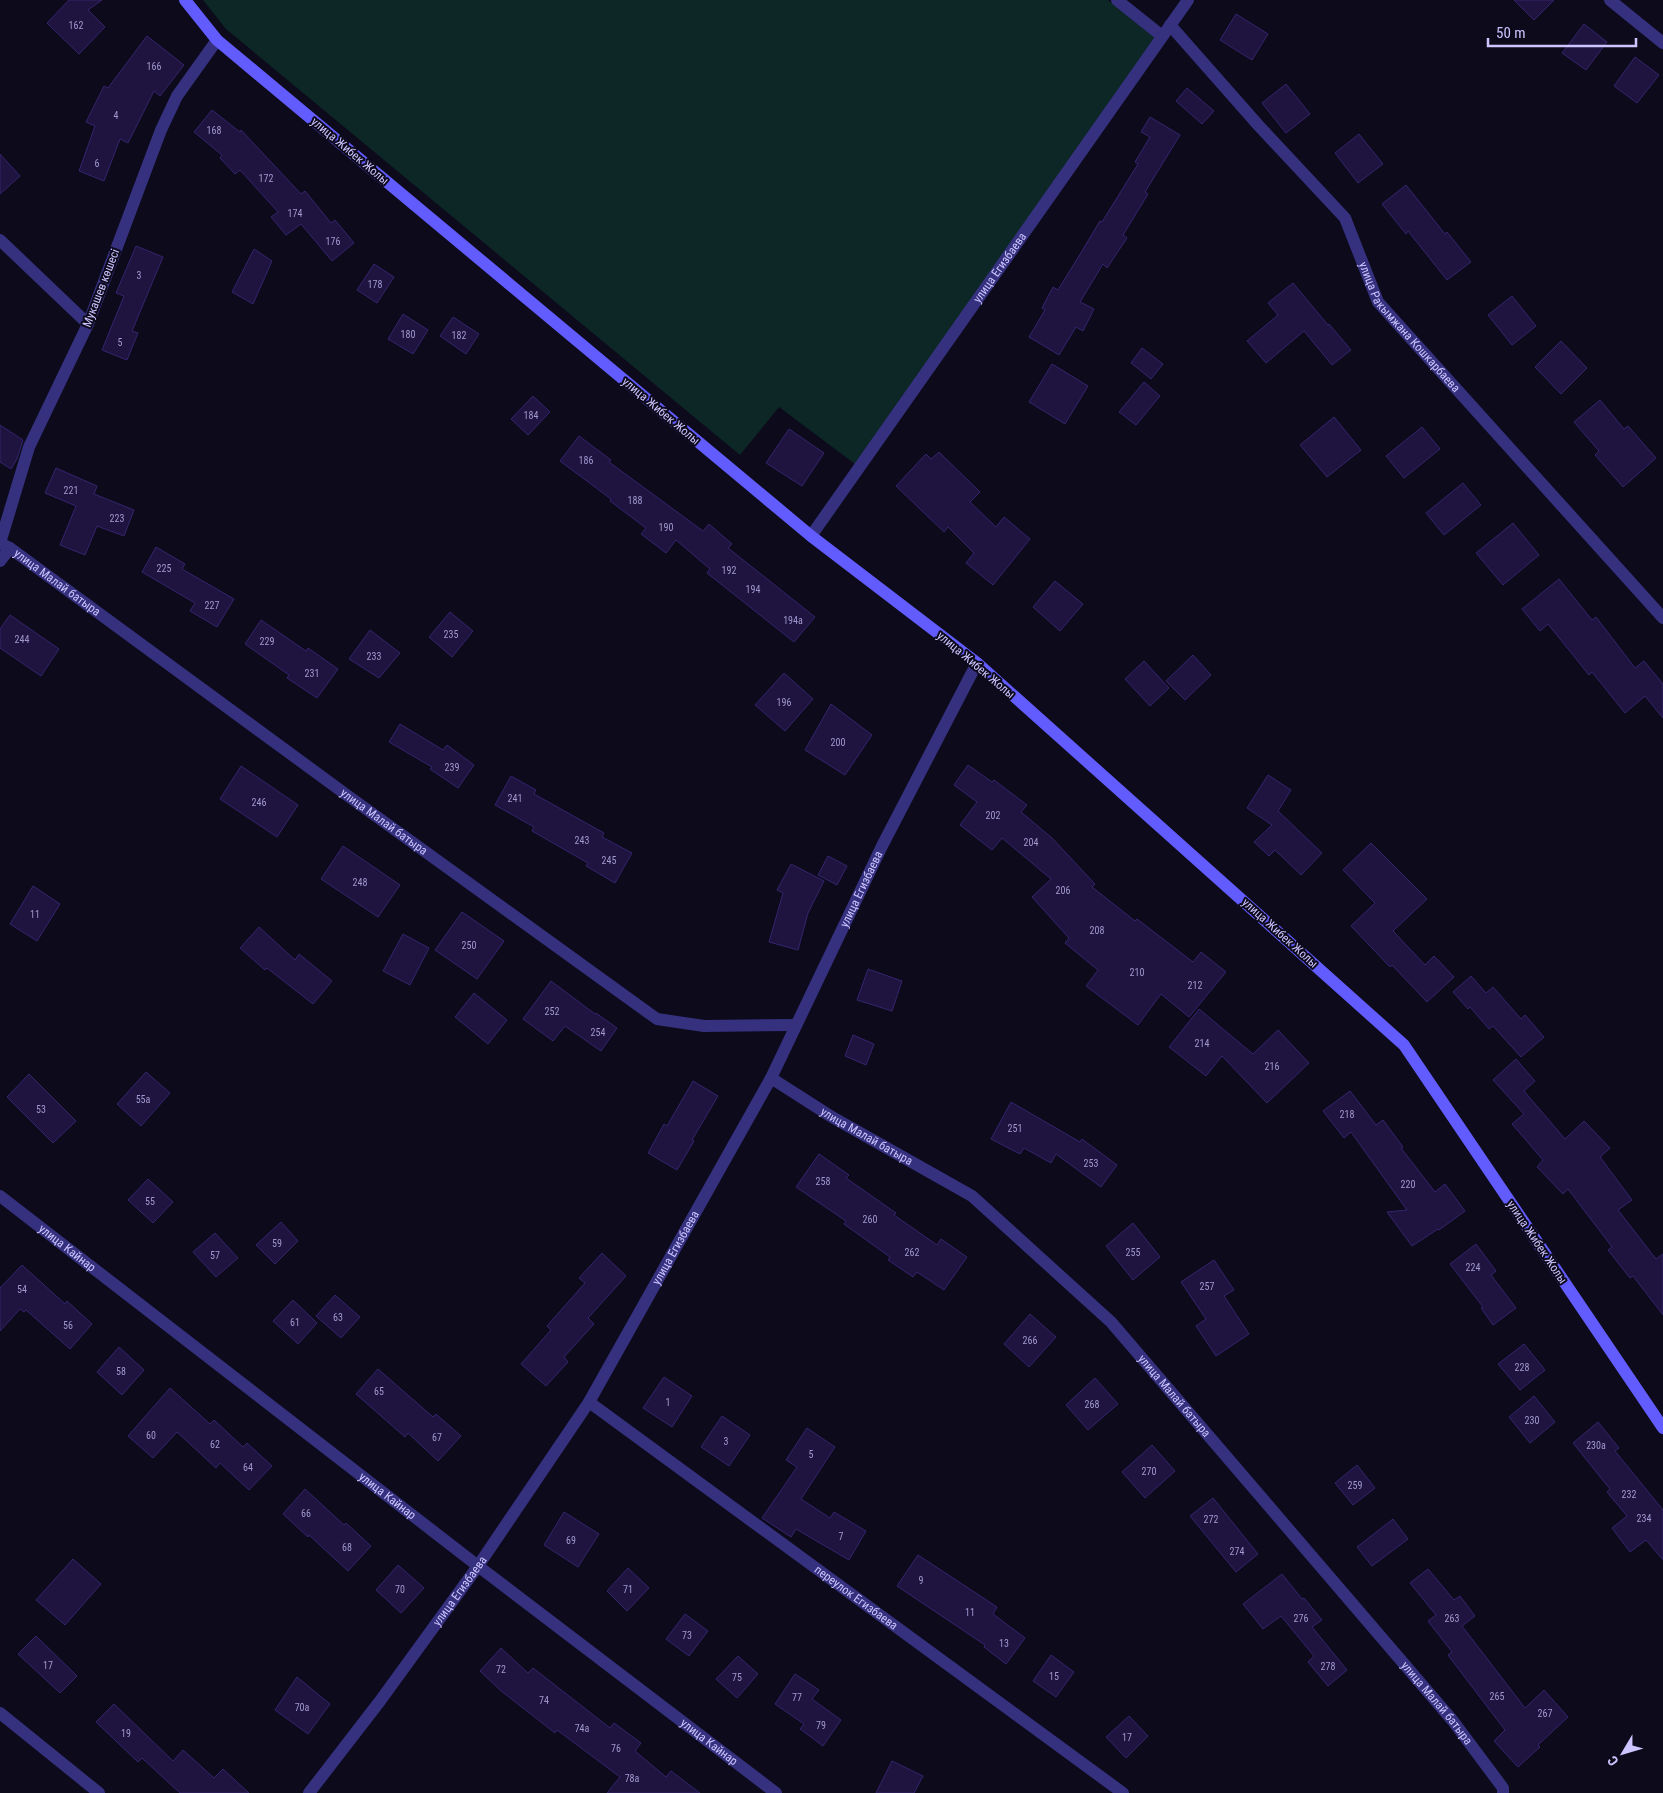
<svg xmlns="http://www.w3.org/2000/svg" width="1663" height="1793" font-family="'Roboto Condensed',sans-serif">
<rect width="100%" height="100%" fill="#0d0a1c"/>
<polygon fill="#0c2726" points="203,0 1108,0 1158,40 855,464 779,407 740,455 226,29"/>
<g fill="#1e143f" stroke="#34256d">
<polygon points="69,0 102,0 88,10 105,27 79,54 47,23"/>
<polygon points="1514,0 1554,0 1534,20"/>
<polygon points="1236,14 1268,34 1252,60 1220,40"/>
<polygon points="1584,24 1607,42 1586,70 1562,53"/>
<polygon points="147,36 184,65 160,96 154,91 128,143 120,139 104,181 79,171 95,126 86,122 104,86 108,88"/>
<polygon points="1635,57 1659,75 1637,103 1614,86"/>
<polygon points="1286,84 1310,114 1286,133 1262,103"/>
<polygon points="1187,88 1214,111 1202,124 1176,101"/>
<polygon points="212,110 240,132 241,130 301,194 305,191 331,223 335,220 354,243 332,261 301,224 286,235 271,217 278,212 240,170 235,174 220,158 222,155 194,132"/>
<polygon points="1150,117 1180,135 1145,192 1148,194 1123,235 1127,238 1107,268 1103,264 1080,302 1094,309 1083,331 1076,327 1059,355 1029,337 1045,310 1042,308 1053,287 1058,290 1082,251 1100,221 1102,222 1138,164 1135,162 1150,137 1141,132"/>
<polygon points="1359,134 1383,164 1358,183 1335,153"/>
<polygon points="0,154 20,176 0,194"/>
<polygon points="1406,185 1445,234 1447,232 1471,262 1447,280 1408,231 1406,234 1382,204"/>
<polygon points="136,246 163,257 132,331 138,333 127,360 102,350 124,296 116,293"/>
<polygon points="254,249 272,261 253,304 232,292"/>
<polygon points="374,264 394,277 377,303 357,290"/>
<polygon points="1293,283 1328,325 1329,324 1351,350 1332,365 1304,331 1266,363 1247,341 1278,315 1268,303"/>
<polygon points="1512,296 1536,326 1512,345 1488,315"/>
<polygon points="403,314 428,330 413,354 388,339"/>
<polygon points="453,317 479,334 466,354 440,336"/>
<polygon points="1561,341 1587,368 1561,394 1535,367"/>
<polygon points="1142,348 1163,364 1151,379 1131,363"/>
<polygon points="1052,364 1088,386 1065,424 1029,402"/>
<polygon points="1144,382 1160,396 1136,425 1119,412"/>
<polygon points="533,396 550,412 528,435 511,419"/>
<polygon points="1600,400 1624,429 1628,426 1656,458 1623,487 1595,455 1599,451 1574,422"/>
<polygon points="1334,417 1361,450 1327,477 1300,445"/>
<polygon points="0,425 23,440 17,459 11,469 0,462"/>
<polygon points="1422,427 1440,449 1404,478 1386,456"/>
<polygon points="789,429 824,453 802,486 766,463"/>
<polygon points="579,436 611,460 609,462 703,531 709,524 732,544 728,548 815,617 794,642 707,573 710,569 676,540 666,553 641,534 646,528 610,501 611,499 560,461"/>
<polygon points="939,452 980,492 970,502 996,527 1004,517 1030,539 993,585 966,563 974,553 948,527 944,532 896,486 926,454 931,459"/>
<polygon points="56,468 97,486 94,494 134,510 124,536 97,526 85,555 60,545 76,506 45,493"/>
<polygon points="1463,483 1481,505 1444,535 1426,513"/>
<polygon points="1513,523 1539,555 1503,585 1476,553"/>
<polygon points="156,547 185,564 182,569 234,599 217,627 190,611 195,603 142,572"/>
<polygon points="1559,579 1592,620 1596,617 1635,668 1644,661 1663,684 1663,718 1645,696 1625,713 1592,672 1589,675 1548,624 1540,631 1522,609"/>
<polygon points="1055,581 1083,604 1060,631 1033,607"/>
<polygon points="450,612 473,631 452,657 429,637"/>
<polygon points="10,615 59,649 41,676 0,648 0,629"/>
<polygon points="261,620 306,651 308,648 338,669 317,698 287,678 289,675 245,644"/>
<polygon points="370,630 400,653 379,678 349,659"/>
<polygon points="1193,655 1211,675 1185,700 1166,681"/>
<polygon points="1144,661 1169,688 1150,706 1125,679"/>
<polygon points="784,673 813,699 785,731 755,705"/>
<polygon points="831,704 872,735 845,775 805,750"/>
<polygon points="400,724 443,750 447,745 474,765 458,788 430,769 432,767 389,742"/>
<polygon points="968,765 992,782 994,780 1027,805 1021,812 1052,838 1095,884 1092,887 1135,921 1137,919 1193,962 1201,952 1226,972 1189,1017 1161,994 1138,1025 1086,986 1098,970 1065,943 1069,938 1032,897 1051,879 1002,838 992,850 960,825 977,802 954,785"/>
<polygon points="241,766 298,805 277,837 220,799"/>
<polygon points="1268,775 1291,790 1278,811 1322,853 1301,875 1275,850 1269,856 1254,842 1272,825 1247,808"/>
<polygon points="511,776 536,790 534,794 604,833 602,837 632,853 615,883 586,866 588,863 532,831 534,827 495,805"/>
<polygon points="1371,843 1427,899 1393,931 1425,965 1434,956 1454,977 1427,1002 1392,965 1390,967 1351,926 1375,903 1343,870"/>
<polygon points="343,846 400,885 378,917 321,879"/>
<polygon points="828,856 847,866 837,885 818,875"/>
<polygon points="791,864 824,881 808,913 798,950 769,942 783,893 777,890"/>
<polygon points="33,886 60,904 37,941 10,924"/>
<polygon points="462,912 504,941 477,979 435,950"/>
<polygon points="259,927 295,960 299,954 332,981 313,1004 267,968 265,970 240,948"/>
<polygon points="403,934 429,948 410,985 383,971"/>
<polygon points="868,969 902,981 892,1011 857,1000"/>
<polygon points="1471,976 1486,993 1493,987 1521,1019 1525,1015 1544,1037 1521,1057 1493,1026 1489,1029 1470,1007 1468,1009 1453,992"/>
<polygon points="551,981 595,1014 596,1013 617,1028 601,1051 565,1026 553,1041 523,1019"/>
<polygon points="474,993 507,1020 488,1044 455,1017"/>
<polygon points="1199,1009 1253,1054 1278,1030 1309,1063 1267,1103 1222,1056 1206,1076 1169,1047"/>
<polygon points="853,1035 874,1044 866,1065 845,1056"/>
<polygon points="1516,1059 1535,1081 1524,1091 1565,1139 1584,1121 1610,1148 1600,1157 1632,1200 1618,1210 1656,1259 1663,1254 1663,1315 1633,1276 1630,1278 1608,1250 1612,1247 1568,1189 1563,1194 1537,1167 1543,1160 1512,1124 1524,1114 1493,1080"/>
<polygon points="146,1072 170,1093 141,1126 117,1104"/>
<polygon points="29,1074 76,1121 53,1143 7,1097"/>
<polygon points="693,1081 718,1096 692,1140 694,1141 677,1170 648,1153 664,1124 667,1126"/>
<polygon points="1350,1091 1376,1125 1383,1120 1403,1147 1401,1148 1435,1192 1445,1184 1465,1211 1439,1230 1438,1229 1412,1246 1387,1212 1407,1210 1351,1132 1344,1138 1323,1111"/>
<polygon points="1011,1102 1080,1142 1082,1139 1117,1165 1101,1187 1056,1154 1051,1163 1024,1148 1020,1154 991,1139"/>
<polygon points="819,1154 849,1175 846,1178 896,1213 894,1215 937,1245 941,1239 967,1257 944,1290 917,1272 913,1277 888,1260 890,1257 844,1224 846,1221 796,1187"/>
<polygon points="148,1179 173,1202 153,1223 128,1200"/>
<polygon points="281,1222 298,1241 275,1264 256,1245"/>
<polygon points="1133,1223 1160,1257 1133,1280 1106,1246"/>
<polygon points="215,1233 238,1258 216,1277 193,1252"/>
<polygon points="1476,1244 1496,1271 1491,1275 1516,1308 1493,1325 1481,1308 1483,1307 1450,1264"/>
<polygon points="602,1253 626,1276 588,1318 594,1324 564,1357 568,1362 546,1386 521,1364 551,1330 547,1326 585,1283 579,1278"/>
<polygon points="1214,1260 1234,1290 1224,1296 1249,1334 1216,1356 1196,1326 1206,1319 1181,1282"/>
<polygon points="22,1265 65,1304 67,1301 92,1324 70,1349 26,1310 24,1312 20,1309 0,1331 0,1288"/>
<polygon points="335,1295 360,1317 341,1338 316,1316"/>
<polygon points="293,1300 317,1323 298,1344 273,1321"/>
<polygon points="1030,1314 1056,1337 1029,1367 1004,1344"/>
<polygon points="1524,1344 1545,1370 1520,1390 1498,1364"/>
<polygon points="119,1347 144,1370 122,1395 97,1372"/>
<polygon points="378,1369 433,1417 436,1414 461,1436 438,1461 408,1433 405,1437 356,1394"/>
<polygon points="664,1377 692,1396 672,1427 643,1408"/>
<polygon points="1095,1378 1118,1404 1088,1430 1066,1405"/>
<polygon points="170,1388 210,1424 214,1420 243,1447 247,1443 272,1466 249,1490 220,1463 216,1468 177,1432 153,1458 128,1436"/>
<polygon points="1534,1396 1555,1422 1530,1443 1509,1417"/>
<polygon points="722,1416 750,1435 729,1466 701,1447"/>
<polygon points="1598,1422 1619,1448 1615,1451 1663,1510 1663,1560 1646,1540 1630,1552 1612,1528 1627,1516 1607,1492 1610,1489 1573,1443"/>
<polygon points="807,1428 835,1447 801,1499 830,1518 834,1512 866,1531 849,1560 796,1529 791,1537 762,1518 797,1467 786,1460"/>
<polygon points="1152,1445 1175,1471 1145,1498 1122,1472"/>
<polygon points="1357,1465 1375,1488 1353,1505 1335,1483"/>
<polygon points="305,1489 344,1525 346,1523 371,1546 348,1571 309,1535 308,1537 283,1514"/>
<polygon points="1213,1498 1258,1554 1236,1572 1190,1516"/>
<polygon points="564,1512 599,1534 578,1567 544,1545"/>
<polygon points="1393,1519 1408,1539 1372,1566 1357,1547"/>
<polygon points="918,1555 997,1607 993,1614 1025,1638 1006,1664 984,1647 985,1645 897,1586"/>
<polygon points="73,1559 101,1584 65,1625 36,1600"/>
<polygon points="398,1565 424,1588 401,1613 376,1590"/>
<polygon points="628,1568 649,1588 627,1611 607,1591"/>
<polygon points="1428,1569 1454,1600 1460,1596 1475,1616 1462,1626 1525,1708 1544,1690 1568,1717 1538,1745 1540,1747 1518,1767 1494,1741 1505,1730 1448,1655 1452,1652 1428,1621 1436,1615 1410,1583"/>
<polygon points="1282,1574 1302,1599 1304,1598 1322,1620 1312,1627 1347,1670 1328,1686 1308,1662 1314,1656 1281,1616 1263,1629 1243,1604"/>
<polygon points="685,1614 708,1631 689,1656 666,1639"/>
<polygon points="36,1636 77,1676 60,1693 18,1654"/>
<polygon points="501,1648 528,1673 533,1668 610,1728 614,1723 641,1743 635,1751 666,1777 671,1771 700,1793 607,1793 620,1777 557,1730 555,1733 500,1690 480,1671"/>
<polygon points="1051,1655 1074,1672 1056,1697 1033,1681"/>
<polygon points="738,1656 758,1674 737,1698 716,1679"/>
<polygon points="795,1674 819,1690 812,1699 841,1720 823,1746 800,1729 804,1724 775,1704"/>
<polygon points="297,1677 330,1704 308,1734 275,1710"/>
<polygon points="114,1704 173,1761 183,1750 214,1778 223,1769 249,1793 180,1793 142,1758 138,1762 96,1722"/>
<polygon points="1129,1716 1148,1736 1126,1758 1106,1737"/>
<polygon points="892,1761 923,1776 914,1793 876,1793"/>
</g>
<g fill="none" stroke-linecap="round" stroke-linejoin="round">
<g stroke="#35317f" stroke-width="12">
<polyline points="1117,0 1162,36"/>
<polyline points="1610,0 1663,43"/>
<path id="s1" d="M1170 25 1259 126 1345 218 1378 302 1663 618"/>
<path id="s2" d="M217 40 177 96 161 130 88 324 29 447 0 543 10 548 344 793 657 1019 704 1026 795 1025"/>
<polyline points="0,240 88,324"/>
<path id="s3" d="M811 536 1188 0"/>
<polyline points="0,561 10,548"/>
<path id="s4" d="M771 1078 832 1117 972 1196 1111 1322 1453 1721 1503 1788V1793"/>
<path id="s5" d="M0 1196 478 1566 776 1793"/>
<path id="s6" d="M589 1402 1123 1793"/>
<polyline points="0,1713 99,1793"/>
<path id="s7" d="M309 1793 380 1701 478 1566 589 1402 771 1078 882 846 977 663"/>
</g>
<polyline stroke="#625cff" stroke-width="12" points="185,0 217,40 811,536 977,663 1404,1045 1663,1428"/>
</g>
<g text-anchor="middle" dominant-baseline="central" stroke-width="4" stroke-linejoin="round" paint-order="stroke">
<g font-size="10" fill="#a199cf">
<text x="76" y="25">162</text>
<text x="154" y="66">166</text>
<text x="116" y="115">4</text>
<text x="214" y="130">168</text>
<text x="97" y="163">6</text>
<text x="266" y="178">172</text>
<text x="295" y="213">174</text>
<text x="333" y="241">176</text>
<text x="139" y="275">3</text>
<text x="375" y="284">178</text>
<text x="408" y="334">180</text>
<text x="459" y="335">182</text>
<text x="120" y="342">5</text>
<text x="531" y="415">184</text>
<text x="586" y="460">186</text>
<text x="71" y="490">221</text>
<text x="635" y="500">188</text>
<text x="117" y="518">223</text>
<text x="666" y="527">190</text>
<text x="164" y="568">225</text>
<text x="729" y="570">192</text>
<text x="753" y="589">194</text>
<text x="212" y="605">227</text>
<text x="793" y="620">194а</text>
<text x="451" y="634">235</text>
<text x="22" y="639">244</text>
<text x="267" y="641">229</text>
<text x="374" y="656">233</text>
<text x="312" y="673">231</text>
<text x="784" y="702">196</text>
<text x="838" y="742">200</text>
<text x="452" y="767">239</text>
<text x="515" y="798">241</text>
<text x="259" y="802">246</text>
<text x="993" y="815">202</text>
<text x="582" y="840">243</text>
<text x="1031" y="842">204</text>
<text x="609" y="860">245</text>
<text x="360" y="882">248</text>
<text x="1063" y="890">206</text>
<text x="35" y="914">11</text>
<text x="1097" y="930">208</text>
<text x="469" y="945">250</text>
<text x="1137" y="972">210</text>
<text x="1195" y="985">212</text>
<text x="552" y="1011">252</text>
<text x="598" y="1032">254</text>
<text x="1202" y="1043">214</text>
<text x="1272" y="1066">216</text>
<text x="143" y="1099">55а</text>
<text x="41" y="1109">53</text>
<text x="1347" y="1114">218</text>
<text x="1015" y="1128">251</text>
<text x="1091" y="1163">253</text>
<text x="823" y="1181">258</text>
<text x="1408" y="1184">220</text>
<text x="150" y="1201">55</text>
<text x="870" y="1219">260</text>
<text x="277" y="1243">59</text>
<text x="912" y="1252">262</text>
<text x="1133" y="1252">255</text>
<text x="215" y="1255">57</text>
<text x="1473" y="1267">224</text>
<text x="1207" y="1286">257</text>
<text x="22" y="1289">54</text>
<text x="338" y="1317">63</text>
<text x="295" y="1322">61</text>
<text x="68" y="1325">56</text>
<text x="1030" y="1340">266</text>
<text x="1522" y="1367">228</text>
<text x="121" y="1371">58</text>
<text x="379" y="1391">65</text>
<text x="668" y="1402">1</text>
<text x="1092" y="1404">268</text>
<text x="1532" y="1420">230</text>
<text x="151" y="1435">60</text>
<text x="437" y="1437">67</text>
<text x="726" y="1441">3</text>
<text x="215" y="1444">62</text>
<text x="1596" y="1445">230а</text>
<text x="811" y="1454">5</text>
<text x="248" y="1467">64</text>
<text x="1149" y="1471">270</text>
<text x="1355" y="1485">259</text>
<text x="1629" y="1494">232</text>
<text x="306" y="1513">66</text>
<text x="1644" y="1518">234</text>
<text x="1211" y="1519">272</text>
<text x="841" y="1536">7</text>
<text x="571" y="1540">69</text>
<text x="347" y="1547">68</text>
<text x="1237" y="1551">274</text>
<text x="921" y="1580">9</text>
<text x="400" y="1589">70</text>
<text x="628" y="1589">71</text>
<text x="970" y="1612">11</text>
<text x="1301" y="1618">276</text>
<text x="1452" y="1618">263</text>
<text x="687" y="1635">73</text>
<text x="1004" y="1643">13</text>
<text x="48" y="1665">17</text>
<text x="1328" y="1666">278</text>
<text x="501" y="1669">72</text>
<text x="1054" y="1676">15</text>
<text x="737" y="1677">75</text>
<text x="1497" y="1696">265</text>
<text x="797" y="1697">77</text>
<text x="544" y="1700">74</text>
<text x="302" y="1707">70а</text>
<text x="1545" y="1713">267</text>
<text x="821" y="1725">79</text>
<text x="582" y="1728">74а</text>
<text x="126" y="1733">19</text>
<text x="1127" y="1737">17</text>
<text x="616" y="1748">76</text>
<text x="632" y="1778">78а</text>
</g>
<g font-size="12" fill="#cdc5ff" stroke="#0d0a1c">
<text transform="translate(350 151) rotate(40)">улица Жибек Жолы</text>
<text stroke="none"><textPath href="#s3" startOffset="328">улица Егизбаева</textPath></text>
<text transform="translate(101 288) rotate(-69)">Мукашев көшесі</text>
<text stroke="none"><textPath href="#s1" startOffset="389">улица Ракымжана Кошкарбаева</textPath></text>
<text transform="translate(661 411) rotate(40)">улица Жибек Жолы</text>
<text stroke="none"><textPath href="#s2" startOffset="620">улица Малай батыра</textPath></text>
<text transform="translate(976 665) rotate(40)">улица Жибек Жолы</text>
<text stroke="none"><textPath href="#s2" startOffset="1025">улица Малай батыра</textPath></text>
<text stroke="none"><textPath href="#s7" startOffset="1062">улица Егизбаева</textPath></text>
<text transform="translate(1280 933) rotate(42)">улица Жибек Жолы</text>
<text stroke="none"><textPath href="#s4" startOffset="112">улица Малай батыра</textPath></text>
<text transform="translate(1537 1242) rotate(56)">улица Жибек Жолы</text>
<text stroke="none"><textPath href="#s5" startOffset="85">улица Кайнар</textPath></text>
<text stroke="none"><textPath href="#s7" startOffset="658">улица Егизбаева</textPath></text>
<text stroke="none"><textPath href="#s4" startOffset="518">улица Малай батыра</textPath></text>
<text stroke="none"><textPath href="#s5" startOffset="490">улица Кайнар</textPath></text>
<text stroke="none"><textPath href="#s7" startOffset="252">улица Егизбаева</textPath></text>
<text stroke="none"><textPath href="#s6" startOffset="331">переулок Егизбаева</textPath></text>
<text stroke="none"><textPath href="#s4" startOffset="922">улица Малай батыра</textPath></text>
<text stroke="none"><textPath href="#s5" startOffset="895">улица Кайнар</textPath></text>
</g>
</g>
<g transform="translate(1623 1753) rotate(232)" stroke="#0d0a1c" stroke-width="4" paint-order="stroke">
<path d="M0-4L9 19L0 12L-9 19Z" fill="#cdc5ff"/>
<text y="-8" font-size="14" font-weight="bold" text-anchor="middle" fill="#cdc5ff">С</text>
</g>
<path d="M1488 38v8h148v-8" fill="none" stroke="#cdc5ff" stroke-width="2.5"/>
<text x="1496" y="38" font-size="15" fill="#cdc5ff" stroke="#0d0a1c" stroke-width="4" paint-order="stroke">50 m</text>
</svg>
